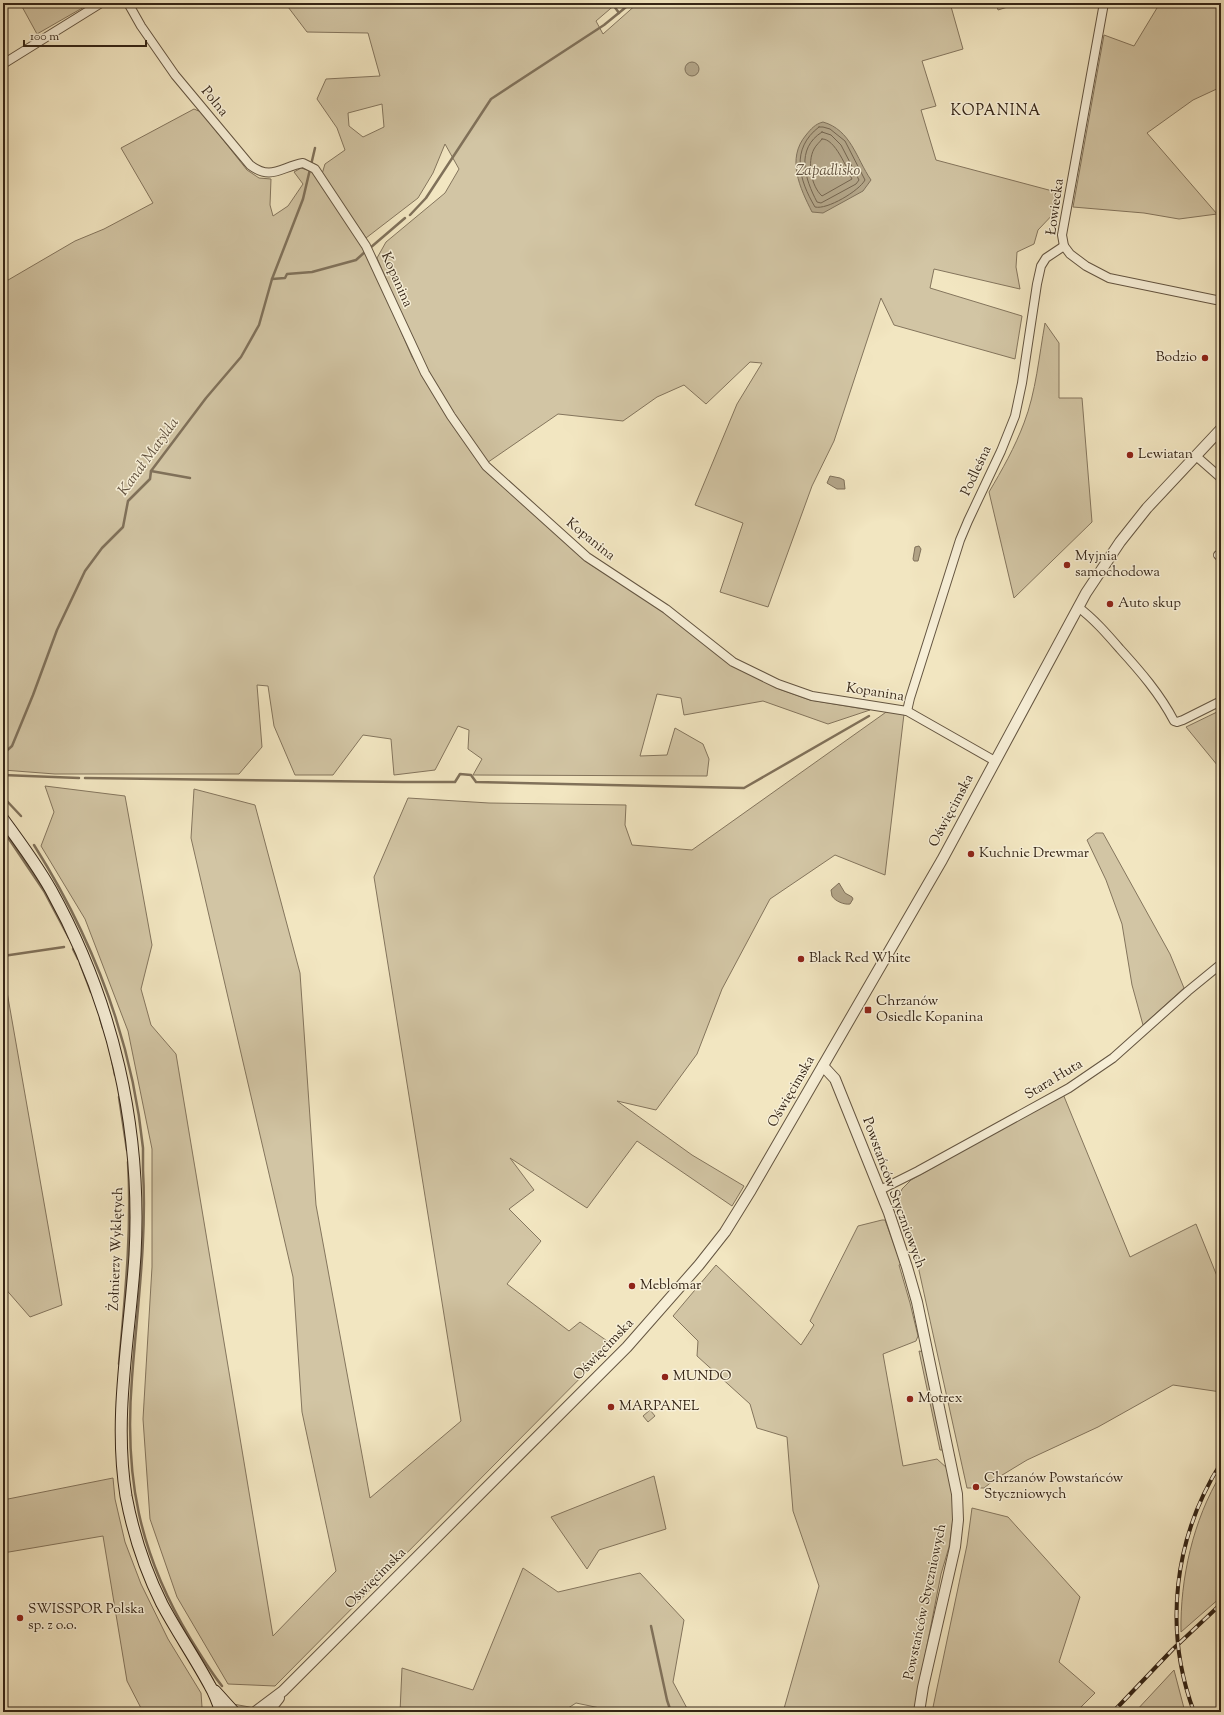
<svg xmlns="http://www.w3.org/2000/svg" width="1224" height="1715" font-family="'Sorts Mill Goudy',serif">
<rect width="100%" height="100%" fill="#f2e6c1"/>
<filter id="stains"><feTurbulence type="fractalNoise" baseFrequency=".005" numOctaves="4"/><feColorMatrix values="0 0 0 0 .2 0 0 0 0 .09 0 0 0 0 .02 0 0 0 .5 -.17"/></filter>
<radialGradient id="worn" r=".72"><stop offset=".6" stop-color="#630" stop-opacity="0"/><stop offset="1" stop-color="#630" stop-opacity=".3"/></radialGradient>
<g fill="#d2c5a4" stroke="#84755d" fill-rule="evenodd">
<polygon points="20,3 91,3 37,34"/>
<path d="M285 3H617L596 21 603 34 638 3H950L963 49 922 61 936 106 921 110 936 160 1060 193 1058 209 1038 230 1034 244 1017 252 1016 267 1020 289 934 269 930 288 1022 316 1015 359 894 325 881 298 834 441 812 486 768 607 720 592 743 523 695 505 737 404 762 363 750 362 706 404 684 385 657 397 623 421 558 414 481 467 588 563 661 609 755 676 779 689 810 700 870 710 828 724 763 701 684 715 681 698 657 694 640 756 667 755 675 728 703 744 709 759 707 776 473 775 482 759 468 749 469 730 458 726 435 770 394 775 391 739 363 735 333 775H295L274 726 268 686 257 685 262 747 239 774H55L3 770V283L75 241 104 229 153 203 121 148 194 109 201 112 247 170 259 178 271 179 270 205 273 216 288 206 303 184 294 172 301 168 314 172 352 229 370 260 412 357 441 406 377 258 386 242 445 193 459 169 445 144 433 173 418 198 366 238 322 174 325 164 345 150 337 128 317 99 326 79 380 76 368 33 307 32ZM382 104 384 127 363 137 349 126 348 113Z"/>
<polygon points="996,3 1013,3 1014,5 998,10"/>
<polygon points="1160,3 1221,3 1221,87 1193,100 1147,133 1217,214 1179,219 1144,213 1073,207 1104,35 1134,46"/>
<path d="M1045 323 1059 343V398H1082L1092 522 1014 598 989 492C1002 470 1015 447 1024 423 1036 392 1039 356 1045 323Z"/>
<polygon points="889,710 904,714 885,875 835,855 770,899 722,989 697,1054 656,1110 617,1101 692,1155 744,1186 732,1206 637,1141 587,1208 510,1158 534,1190 509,1209 541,1241 507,1284 569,1331 580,1322 613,1345 275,1686 228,1684 177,1597 150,1519 143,1419 152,1267 152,1149 128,1031 85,919 41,846 54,812 45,786 125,796 152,945 141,989 151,1025 176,1054 273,1636 336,1571 302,1412 293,1277 191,838 194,789 255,805 300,973 316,1205 370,1498 461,1421 374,877 408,798 489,803 626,805 625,825 632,845 692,850"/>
<polygon points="1217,712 1221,720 1221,764 1218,766 1186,727"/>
<polygon points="1096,833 1103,833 1170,954 1184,988 1143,1025 1132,985 1122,924 1106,880 1087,840"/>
<polygon points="3,969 62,1305 30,1317 3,1286"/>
<polygon points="1063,1094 1130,1257 1196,1224 1221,1286 1221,1392 1173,1385 1098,1427 1027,1460 994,1480 984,1488 967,1488 918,1266 899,1198 902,1189 911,1180"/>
<polygon points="882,1220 885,1220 901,1264 899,1265 910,1303 918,1336 916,1341 883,1354 903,1466 937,1459 948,1469 953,1500 953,1519 949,1547 941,1574 914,1712 783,1712 819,1586 793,1511 787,1437 757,1428 750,1404 697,1356 698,1341 673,1316 716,1265 801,1345 814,1325 810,1321 858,1226"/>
<polygon points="919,1351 925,1352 945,1449 943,1450 940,1450"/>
<polygon points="650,1410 655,1416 648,1422 643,1416"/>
<path d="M1221 1474V1597L1181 1632C1180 1579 1193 1520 1221 1474Z"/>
<polygon points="654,1476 666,1529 599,1550 587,1569 551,1517"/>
<polygon points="113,1478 115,1499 125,1542 141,1584 168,1639 201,1693 202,1707 208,1712 143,1712 127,1681 103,1536 3,1553 3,1500"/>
<polygon points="972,1508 1008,1517 1080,1597 1059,1662 1095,1693 1076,1712 932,1712 967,1545"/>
<polygon points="523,1568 558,1592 640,1573 684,1620 673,1682 689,1712 619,1712 576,1703 562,1712 400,1712 402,1668 473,1690"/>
<polygon points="1174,1670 1185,1712 1135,1712"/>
<path d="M233 1704 255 1708C248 1715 239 1711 233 1704Z"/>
</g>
<g fill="#b2a487" stroke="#80715a">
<circle cx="692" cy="69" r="7"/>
<path d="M823 122C851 130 856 158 871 180L863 191 823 213 812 212C800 188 786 159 806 135 811 129 815 124 823 122Z"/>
<polygon points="830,476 840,478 844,480 845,489 837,489 827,483"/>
<polygon points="919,546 921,549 918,561 914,561 913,559 915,547"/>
<path d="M839 883 845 893 852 897 853 899 850 904C844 905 835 901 832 896L831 890Z"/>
</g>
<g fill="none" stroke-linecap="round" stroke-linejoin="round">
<g stroke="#74644e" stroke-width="1">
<path d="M819 127H823L830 129 845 141 865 180C859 191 827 210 815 207 799 180 790 149 819 127Z"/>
<path d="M822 132 831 135 841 145 859 180 856 184 821 203 817 202C805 179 795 149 822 132Z"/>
<path d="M822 139C835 138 847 169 852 179L822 196C811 186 807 162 814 149 816 145 820 142 822 139Z"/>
</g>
<g stroke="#80715a" stroke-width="2.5">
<polyline points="614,6 619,13"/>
<polyline points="410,215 426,198 491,99 604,25 631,3"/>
<polyline points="370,248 405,218"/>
<polyline points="272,279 285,278 287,274 312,272 356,260 366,251"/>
<polyline points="151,471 190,478"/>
<polyline points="3,754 12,746 33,695 57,630 85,571 102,548 123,527 128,501 150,479 151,471 206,398 241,357 259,325 272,279 303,199 315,148"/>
<polyline points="3,775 79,778"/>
<polyline points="85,778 403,782 455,782 460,774 471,775 476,782 744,788 869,716"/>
<polyline points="5,799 21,816"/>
<polyline points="3,830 44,891 69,938"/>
<path d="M34 845C92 937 132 1040 143 1148 143 1155 143 1163 143 1170 147 1240 137 1309 132 1378 124 1477 139 1553 190 1638 200 1654 210 1671 222 1686"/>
<polyline points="73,949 78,959"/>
<polyline points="3,956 64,947"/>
<polyline points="80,963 91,992"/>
<polyline points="100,1018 103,1028"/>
<polyline points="112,1060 115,1075"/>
<polyline points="119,1097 127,1150"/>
<path d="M119 1364C125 1297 132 1230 128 1162"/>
<polyline points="651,1626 667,1700 671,1712"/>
</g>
<g stroke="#645541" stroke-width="10">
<g id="minor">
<path d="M128 3 141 26 175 75 250 165C271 181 281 167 303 163L315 169 366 246 425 373 451 416 486 466 587 557 666 609 733 662 778 684 812 696 907 711 995 761"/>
<polyline points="1104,3 1062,235 1064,246 1070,254 1086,266 1109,278 1221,301"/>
<polyline points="3,64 101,3"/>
<polyline points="1196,456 1221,478"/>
<polyline points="1218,555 1221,558"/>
<path d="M1078 607C1094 619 1107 634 1120 649 1140 671 1160 694 1174 721L1177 722 1183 720 1221 701"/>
<polyline points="907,711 910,698 960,540 968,521 1001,451 1015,416 1022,383 1037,284 1041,266 1046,258 1064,246"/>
<polyline points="880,1190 918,1171 1069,1088 1113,1058 1188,991 1221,964"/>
</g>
</g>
<g stroke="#645541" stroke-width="12">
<g id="tertiary">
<polyline points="823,1066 835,1079 889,1213 907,1267 917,1302 957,1494 958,1520 955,1547 923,1687 919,1712"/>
<polyline points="255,1712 283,1691 627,1347 699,1265 725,1232 751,1190 942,860 1086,593 1120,542 1147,508 1221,429"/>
<polyline points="268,1712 279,1698"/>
</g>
</g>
<g stroke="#352516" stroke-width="13">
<g id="secondary">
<path d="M3 819C20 842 37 865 51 890 113 1002 142 1127 135 1255 130 1335 113 1416 126 1496 133 1533 145 1570 162 1604 177 1632 195 1658 210 1686 215 1694 218 1703 221 1712"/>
<polyline points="215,1691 234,1712"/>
</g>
</g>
<use href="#minor" stroke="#f7efd7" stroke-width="8"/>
<use href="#tertiary" stroke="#f7efd7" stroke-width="10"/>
<use href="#secondary" stroke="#f7efd7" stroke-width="11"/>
<g stroke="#352516" stroke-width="4">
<g id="rail">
<polyline points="1113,1712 1173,1649 1221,1604"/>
<path d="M1194 1712C1163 1629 1174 1537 1221 1463"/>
</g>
</g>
<use href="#rail" stroke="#f7efd7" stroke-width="2.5" stroke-dasharray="8" stroke-linecap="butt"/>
</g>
<g fill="#8f2418" stroke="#f7efd7" stroke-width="1.5">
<circle cx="1205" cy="358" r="4"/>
<circle cx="1130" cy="455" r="4"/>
<circle cx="1067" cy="565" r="4"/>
<circle cx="1110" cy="604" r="4"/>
<circle cx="971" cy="854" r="4"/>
<circle cx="801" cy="959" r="4"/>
<rect x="864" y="1006" width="8" height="8" rx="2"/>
<circle cx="632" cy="1286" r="4"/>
<circle cx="665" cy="1377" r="4"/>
<circle cx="910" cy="1399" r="4"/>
<circle cx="611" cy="1407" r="4"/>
<circle cx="976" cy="1487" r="4"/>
<circle cx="20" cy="1618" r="4"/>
</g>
<g text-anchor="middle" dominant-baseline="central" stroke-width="3" stroke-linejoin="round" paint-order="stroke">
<g font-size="14" fill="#352516" stroke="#f7efd7">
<text transform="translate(214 102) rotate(51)">Polna</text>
<text transform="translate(1056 207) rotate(-82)">Łowiecka</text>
<text transform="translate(396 280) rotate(66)">Kopanina</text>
<text transform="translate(977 471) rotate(-65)">Podleśna</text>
<text transform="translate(590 540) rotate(39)">Kopanina</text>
<text transform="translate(875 693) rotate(9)">Kopanina</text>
<text transform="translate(952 811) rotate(-62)">Oświęcimska</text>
<text transform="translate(1054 1080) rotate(-31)">Stara Huta</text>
<text transform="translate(792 1092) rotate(-60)">Oświęcimska</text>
<text transform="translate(893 1193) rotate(70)">Powstańców Styczniowych</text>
<text transform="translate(117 1249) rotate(-88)">Żołnierzy Wyklętych</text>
<text transform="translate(604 1350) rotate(-46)">Oświęcimska</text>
<text transform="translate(376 1579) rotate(-45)">Oświęcimska</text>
<text transform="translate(926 1602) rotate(-78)">Powstańców Styczniowych</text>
</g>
<g font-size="14" fill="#352516" stroke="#f7efd7" text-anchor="start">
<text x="1197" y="358" text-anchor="end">Bodzio</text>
<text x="1138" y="455">Lewiatan</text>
<text x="1075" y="557">Myjnia<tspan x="1075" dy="16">samochodowa</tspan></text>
<text x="1118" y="604">Auto skup</text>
<text x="979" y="854">Kuchnie Drewmar</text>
<text x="809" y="959">Black Red White</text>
<text x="876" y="1002">Chrzanów<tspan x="876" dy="16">Osiedle Kopanina</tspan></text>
<text x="640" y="1286">Meblomar</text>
<text x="673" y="1377">MUNDO</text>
<text x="918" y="1399">Motrex</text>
<text x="619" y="1407">MARPANEL</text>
<text x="984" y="1479">Chrzanów Powstańców<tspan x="984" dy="16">Styczniowych</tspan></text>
<text x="28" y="1610">SWISSPOR Polska<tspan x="28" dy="16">sp. z o.o.</tspan></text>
</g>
<g font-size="15" letter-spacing="1" fill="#352516" stroke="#f7efd7">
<text x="996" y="111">KOPANINA</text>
</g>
<g font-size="15" font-style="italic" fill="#61513e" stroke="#f7efd7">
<text x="828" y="171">Zapadlisko</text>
<text transform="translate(149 457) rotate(-54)">Kanał Matylda</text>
</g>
</g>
<rect width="1224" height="1715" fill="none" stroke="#f2e6c1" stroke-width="16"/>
<rect x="4" y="4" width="1216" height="1707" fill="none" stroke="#352516" stroke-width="2"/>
<rect x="8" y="8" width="1208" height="1699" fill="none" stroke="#352516"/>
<path d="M24 40v6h122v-6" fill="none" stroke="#352516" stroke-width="2"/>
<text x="30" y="40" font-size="12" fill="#352516" stroke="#f7efd7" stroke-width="3" paint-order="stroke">100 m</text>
<rect width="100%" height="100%" filter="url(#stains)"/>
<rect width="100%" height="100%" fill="url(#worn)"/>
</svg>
